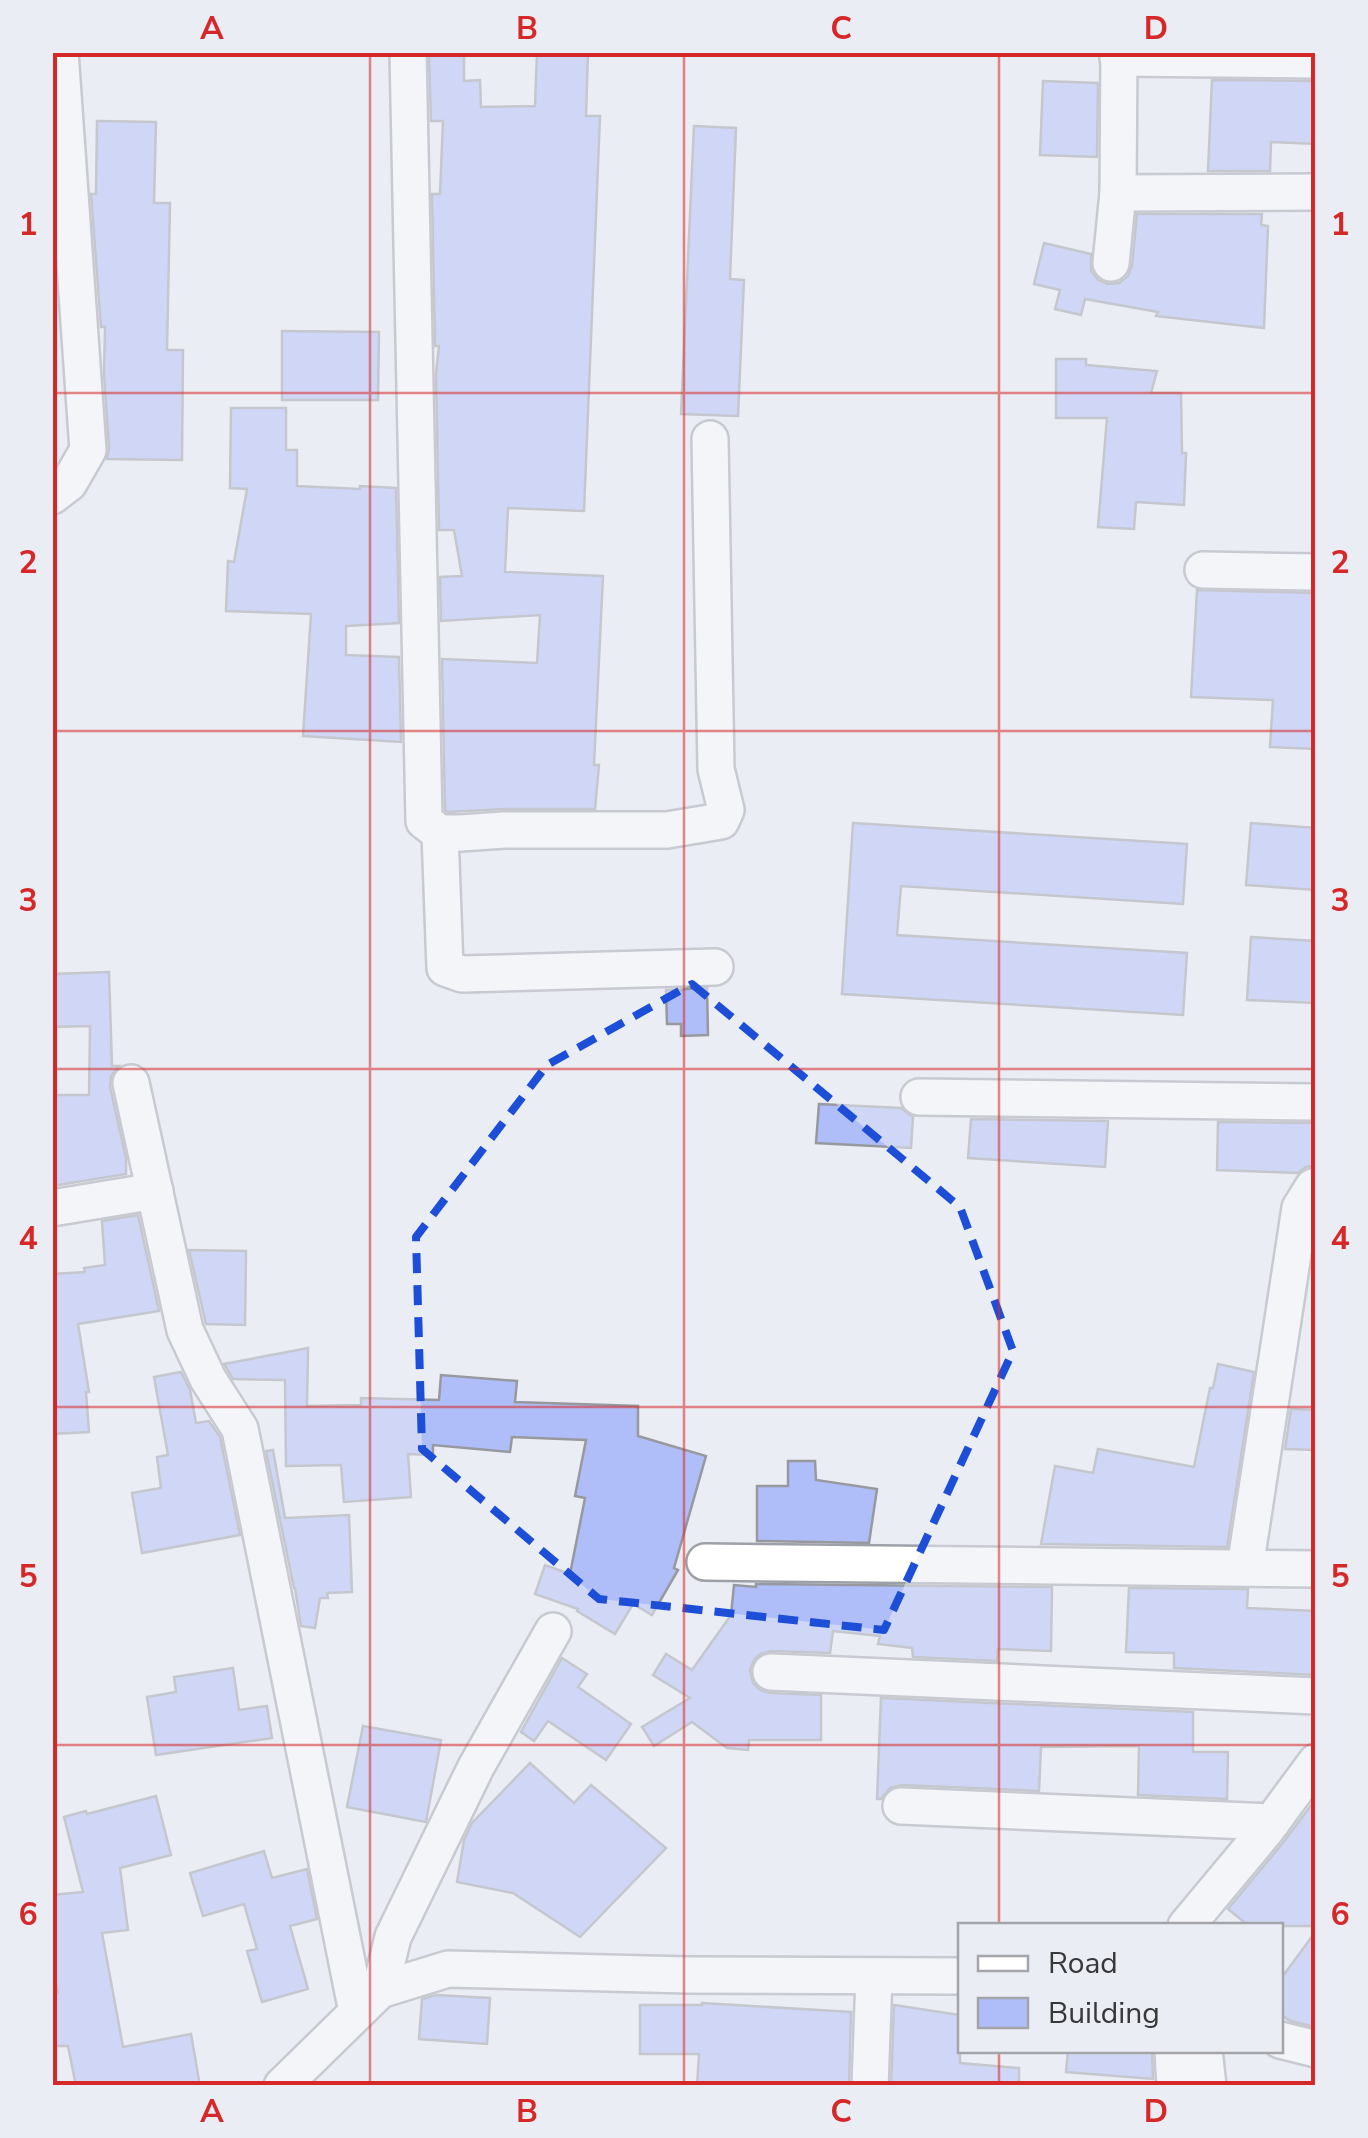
<svg xmlns="http://www.w3.org/2000/svg" width="1368" height="2138" font-family="'Nunito Sans',sans-serif">
<rect width="100%" height="100%" fill="#ebedf4"/>
<g fill="#afbdf9" stroke="#97999f" stroke-width="2.5">
<polygon points="537,52 588,52 586,116 600,116 584,511 508,508 505,572 603,576 594,765 599,765 595,809 504,809 447,812 445,810 442,659 537,663 540,615 441,621 440,577 462,576 454,530 439,530 436,374 439,346 435,346 432,194 440,194 443,121 431,121 429,56 464,55 464,81 480,80 481,107 535,106"/>
<polygon points="1212,80 1316,81 1316,144 1271,142 1270,171 1208,171"/>
<polygon points="1043,81 1098,83 1097,157 1040,155"/>
<polygon points="97,121 156,122 154,203 170,203 167,350 183,350 182,460 107,459 109,448 104,374 105,327 101,327 91,194 96,194"/>
<polygon points="694,126 736,128 730,279 744,280 738,416 681,414"/>
<polygon points="1137,214 1262,214 1261,225 1268,226 1264,328 1156,316 1158,312 1085,299 1081,315 1055,309 1060,290 1034,284 1044,243 1091,254 1091,271 1098,280 1108,284 1119,283 1128,276 1132,266"/>
<polygon points="282,331 379,332 378,400 282,400"/>
<polygon points="1056,359 1086,359 1086,365 1157,371 1151,393 1181,393 1182,453 1186,453 1184,505 1136,502 1134,529 1098,527 1107,418 1056,418"/>
<polygon points="231,408 286,408 286,450 297,450 297,486 360,489 360,486 396,488 399,623 346,626 346,655 399,657 401,742 303,736 311,614 226,611 228,561 234,562 247,489 230,488"/>
<polygon points="1197,590 1316,593 1316,749 1270,747 1273,700 1191,697"/>
<polygon points="853,823 1187,844 1183,904 901,886 897,935 1187,953 1183,1015 842,994"/>
<polygon points="1251,823 1316,828 1316,890 1246,885"/>
<polygon points="1251,937 1316,941 1316,1003 1247,1000"/>
<polygon points="109,972 112,1066 119,1066 111,1076 110,1087 126,1158 126,1174 52,1186 52,1095 89,1095 90,1026 52,1027 52,974"/>
<polygon points="707,988 708,1035 681,1036 681,1024 667,1024 666,990"/>
<polygon points="819,1104 901,1108 913,1117 911,1148 816,1143"/>
<polygon points="971,1119 1108,1121 1105,1167 968,1158"/>
<polygon points="1218,1122 1316,1123 1316,1165 1306,1167 1298,1173 1217,1170"/>
<polygon points="138,1215 159,1311 78,1324 89,1392 86,1392 89,1432 52,1434 52,1274 85,1272 84,1268 105,1265 102,1221"/>
<polygon points="189,1250 246,1251 245,1325 206,1324"/>
<polygon points="308,1348 307,1406 361,1405 361,1398 439,1400 441,1375 517,1381 515,1402 638,1406 638,1436 706,1456 674,1568 678,1570 652,1615 633,1604 615,1634 577,1611 578,1609 535,1594 545,1565 570,1574 585,1498 575,1496 586,1440 512,1437 510,1452 433,1445 433,1455 408,1454 411,1497 344,1502 341,1465 286,1466 285,1380 233,1379 224,1364"/>
<polygon points="1218,1364 1254,1372 1227,1547 1041,1544 1055,1466 1093,1473 1098,1449 1194,1467 1210,1388 1213,1388"/>
<polygon points="181,1372 190,1390 196,1423 209,1421 220,1437 240,1535 142,1553 132,1493 161,1488 157,1457 168,1455 154,1377"/>
<polygon points="1291,1409 1316,1410 1316,1450 1285,1449"/>
<polygon points="273,1450 285,1518 349,1515 352,1592 327,1593 328,1598 320,1598 315,1628 301,1626 295,1588 294,1588 266,1451"/>
<polygon points="788,1461 815,1461 816,1480 877,1489 869,1543 757,1541 757,1486 788,1486"/>
<polygon points="756,1584 1052,1587 1051,1651 998,1649 997,1661 913,1657 912,1648 878,1644 880,1636 833,1631 830,1653 771,1651 760,1654 754,1660 750,1670 753,1683 760,1690 770,1693 821,1695 821,1740 749,1740 748,1750 727,1748 692,1722 654,1746 642,1727 690,1698 653,1675 666,1654 692,1670 731,1615 734,1585 756,1587"/>
<polygon points="1129,1588 1248,1589 1247,1608 1316,1611 1316,1675 1174,1668 1174,1653 1126,1652"/>
<polygon points="562,1658 587,1674 578,1687 631,1724 606,1760 548,1721 534,1741 521,1732"/>
<polygon points="233,1668 239,1710 267,1706 272,1738 156,1755 147,1697 176,1692 174,1677"/>
<polygon points="881,1698 1193,1712 1193,1752 1228,1752 1227,1799 1138,1795 1139,1746 1041,1747 1039,1791 902,1785 890,1788 881,1799 877,1799"/>
<polygon points="363,1726 441,1740 426,1822 347,1807"/>
<polygon points="530,1763 574,1803 591,1785 666,1848 580,1937 513,1893 457,1882 464,1840 472,1823"/>
<polygon points="156,1796 171,1855 120,1868 128,1930 102,1933 123,2047 191,2034 200,2086 76,2086 68,2046 52,2046 52,1993 58,1993 52,1965 52,1895 83,1892 64,1817 86,1811 87,1814"/>
<polygon points="1316,1799 1316,1926 1249,1926 1228,1909 1282,1844"/>
<polygon points="264,1851 272,1878 307,1869 317,1919 290,1926 308,1989 262,2002 247,1951 257,1949 244,1904 203,1916 190,1873"/>
<polygon points="1316,1931 1316,2027 1290,2021 1280,2014 1280,1980"/>
<polygon points="436,1995 490,1998 487,2044 419,2039 422,1999"/>
<polygon points="702,2003 851,2012 849,2086 697,2086 699,2054 640,2054 640,2005 702,2005"/>
<polygon points="894,2005 960,2015 960,2063 1019,2068 1019,2086 891,2086"/>
<polygon points="1068,2050 1152,2050 1153,2079 1066,2072"/>
</g>
<g fill="none" stroke-linecap="round" stroke-linejoin="round">
<g stroke="#9ea0a7" stroke-width="40">
<g id="street">
<polyline points="408,52 424,821 440,833 461,833 504,830 667,830 721,821 726,810 716,769 710,439"/>
<polyline points="1118,58 1316,60"/>
<polyline points="1118,193 1316,192"/>
<polyline points="1111,263 1118,193 1119,52"/>
<polyline points="52,496 69,483 88,450 60,52"/>
<polyline points="1203,570 1316,572"/>
<polyline points="440,833 445,968 462,974 715,967"/>
<polyline points="131,1083 185,1330 208,1379 240,1429 357,2012"/>
<polyline points="919,1097 1316,1102"/>
<polyline points="52,1208 155,1191"/>
<polyline points="705,1562 1316,1569"/>
<polyline points="1245,1568 1300,1208 1313,1187 1316,1186"/>
<polyline points="771,1672 1316,1696"/>
<polyline points="901,1806 1272,1822"/>
<polyline points="1186,1926 1266,1830 1316,1762"/>
<polyline points="380,1990 393,1937 476,1767 553,1631"/>
<polyline points="1280,2040 1316,2049"/>
<polyline points="1173,2050 1175,2086"/>
<polyline points="1204,2050 1208,2086"/>
<polyline points="282,2086 380,1990 448,1969 688,1975 961,1976"/>
<polyline points="870,2086 874,1976"/>
</g>
</g>
<use href="#street" stroke="#fff" stroke-width="35"/>
</g>
<path d="M0 0H1368V2138H0ZM692 984 960 1207 1013 1351 884 1630 599 1599 422 1449 416 1237 547 1065Z" fill="#ebedf4" fill-opacity=".55" fill-rule="evenodd"/>
<path fill="none" stroke="#1d4ed8" stroke-width="8" stroke-dasharray="20 12" stroke-linejoin="round" d="M692 984 960 1207 1013 1351 884 1630 599 1599 422 1449 416 1237 547 1065Z"/>
<path fill="none" stroke="#d62828" stroke-width="2.5" stroke-opacity="0.55" d="M370 52V2086M684 52V2086M999 52V1926M52 393H1316M52 731H1316M52 1069H1316M52 1407H1316M52 1745H1316M999 2050V2086"/>
<rect width="1368" height="2138" fill="none" stroke="#ebedf4" stroke-width="110"/>
<rect x="958" y="1923" width="325" height="130" fill="#ebedf4" stroke="#a3a5aa" stroke-width="2.5"/>
<rect x="978" y="1956" width="50" height="15" fill="#ffffff" stroke="#a3a5aa" stroke-width="2.5"/>
<text x="1048" y="1973" font-size="30" fill="#38383b">Road</text>
<rect x="978" y="1998" width="50" height="30" fill="#afbdf9" stroke="#a3a5aa" stroke-width="2.5"/>
<text x="1048" y="2023" font-size="30" fill="#38383b">Building</text>
<rect x="55" y="55" width="1258" height="2028" fill="none" stroke="#d62828" stroke-width="4"/>
<g font-size="32" text-anchor="middle" font-weight="bold" fill="#d62828">
<text x="212" y="39">A</text>
<text x="527" y="39">B</text>
<text x="841" y="39">C</text>
<text x="1156" y="39">D</text>
<text x="28" y="235">1</text>
<text x="1340" y="235">1</text>
<text x="28" y="573">2</text>
<text x="1340" y="573">2</text>
<text x="28" y="911">3</text>
<text x="1340" y="911">3</text>
<text x="28" y="1249">4</text>
<text x="1340" y="1249">4</text>
<text x="28" y="1587">5</text>
<text x="1340" y="1587">5</text>
<text x="28" y="1925">6</text>
<text x="1340" y="1925">6</text>
<text x="212" y="2122">A</text>
<text x="527" y="2122">B</text>
<text x="841" y="2122">C</text>
<text x="1156" y="2122">D</text>
</g>
</svg>
